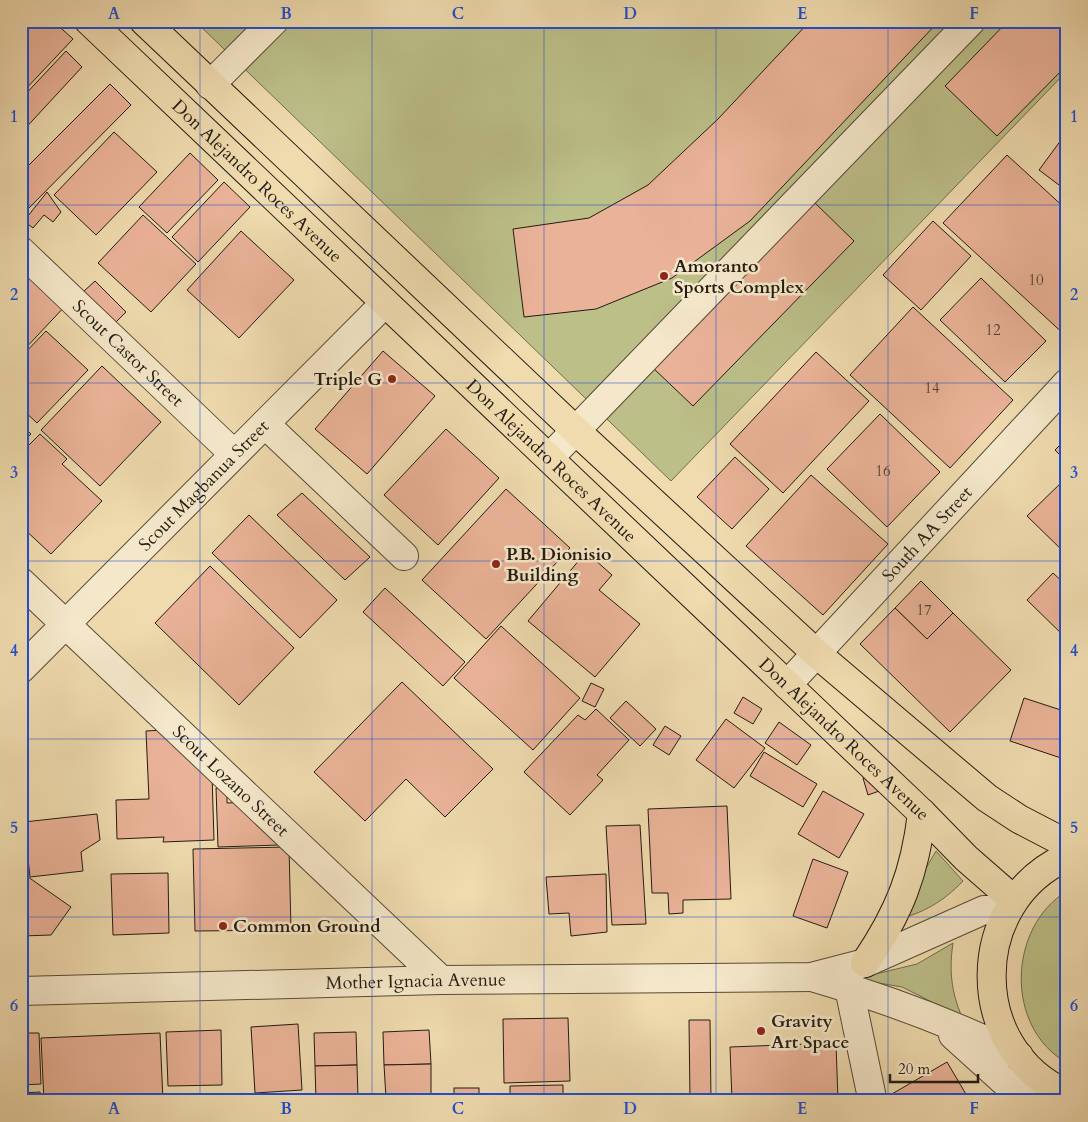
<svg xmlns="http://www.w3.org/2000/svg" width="1088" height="1122" font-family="Cardo,serif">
<rect width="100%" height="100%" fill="#efdbae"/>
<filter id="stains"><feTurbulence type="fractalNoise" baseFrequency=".004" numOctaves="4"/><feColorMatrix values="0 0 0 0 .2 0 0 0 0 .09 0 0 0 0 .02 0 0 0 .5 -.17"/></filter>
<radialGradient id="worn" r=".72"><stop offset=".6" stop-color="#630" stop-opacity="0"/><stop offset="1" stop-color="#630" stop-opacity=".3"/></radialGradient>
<g fill="#bcbf88" stroke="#706d4c">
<polygon points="195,21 1067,21 1067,71 671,481"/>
<path d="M936 851 963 881C943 902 923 913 896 920Z"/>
<path d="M1067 891V1063C1004 1027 1008 927 1067 891Z"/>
<path d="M953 943C949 970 951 991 962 1017L902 987 855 979 917 964Z"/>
</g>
<g fill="#eab398" stroke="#231b11">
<polygon points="21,21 53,21 73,39 21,94"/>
<polygon points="810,21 939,21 750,221 672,278 596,309 524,317 513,229 589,218 648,185 718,119"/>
<polygon points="1008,21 1067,21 1067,65 997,136 945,86"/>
<polygon points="66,51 82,67 21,133 21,99"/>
<polygon points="110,84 131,105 22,215 21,173"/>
<polygon points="114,132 157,172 96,235 54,195"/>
<polygon points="1067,132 1067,191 1039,170"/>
<polygon points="190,153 218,180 167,233 139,207"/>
<polygon points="1007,155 1067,210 1067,337 943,223"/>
<polygon points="224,182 250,207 198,262 172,237"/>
<polygon points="47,192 61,212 53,222 44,215 33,228 24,221"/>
<polygon points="813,201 854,241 693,406 651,366"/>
<polygon points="143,215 196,264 151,312 98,263"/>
<polygon points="933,221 971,256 921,310 883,275"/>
<polygon points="241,231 294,280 239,338 187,290"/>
<polygon points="21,258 68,303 21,353"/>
<polygon points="981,278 1046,341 1005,382 940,320"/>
<polygon points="95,281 126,312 115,323 83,292"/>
<polygon points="913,307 1013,400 950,468 850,375"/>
<polygon points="46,331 88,370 37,423 21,408 21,357"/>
<polygon points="383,351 435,396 367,474 315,429"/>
<polygon points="816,352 869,401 783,493 730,444"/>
<polygon points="102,366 161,422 100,486 41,430"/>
<polygon points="880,414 940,472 887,527 827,469"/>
<polygon points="21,424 31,434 21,444"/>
<polygon points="446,429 499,478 438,545 384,495"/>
<polygon points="40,434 67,459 62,464 102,501 51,554 21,526 21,477 27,471 21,465 21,453"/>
<polygon points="1067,438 1067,462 1055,450"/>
<polygon points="735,457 769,489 732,529 697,497"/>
<polygon points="811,475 888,544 823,615 746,546"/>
<polygon points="1067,477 1067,555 1027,516"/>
<polygon points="506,489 570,548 486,639 422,580"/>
<polygon points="302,493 370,557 345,580 277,515"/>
<polygon points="249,515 337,600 300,638 212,553"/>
<polygon points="586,552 612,575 599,590 640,624 595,677 528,621"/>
<polygon points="210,566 294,648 239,705 155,623"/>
<polygon points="1053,573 1067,586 1067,639 1027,600"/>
<polygon points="921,581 953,613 927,639 895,608"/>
<polygon points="385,588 465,662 443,686 363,612"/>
<polygon points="895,608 927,639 953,613 1011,670 950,732 860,644"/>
<polygon points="501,626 580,698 533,750 454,678"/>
<polygon points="402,682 493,769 445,817 406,779 365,821 314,772"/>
<polygon points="591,683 604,689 595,707 582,701"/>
<polygon points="743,697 762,709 753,724 734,713"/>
<polygon points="1024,698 1067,712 1067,760 1010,741"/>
<polygon points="626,701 656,729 640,746 610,718"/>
<polygon points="596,709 629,740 597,775 603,780 570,815 524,772 578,715 585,720"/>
<polygon points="726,719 765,748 734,788 696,760"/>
<polygon points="779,722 811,745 797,765 765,743"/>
<polygon points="665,726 681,736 669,755 653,745"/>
<polygon points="164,730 212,774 214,840 163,842 164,837 117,839 116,800 149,799 146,731"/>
<polygon points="764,752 817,784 803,807 750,776"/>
<polygon points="877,773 882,790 868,795 863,778"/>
<polygon points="216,788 227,788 227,803 248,802 248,817 266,816 280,845 218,847"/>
<polygon points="823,791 864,814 839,858 798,834"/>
<polygon points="727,806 731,899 683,900 683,913 669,914 668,893 652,893 648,809"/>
<polygon points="97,814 100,840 81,852 83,871 30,877 24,822"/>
<polygon points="640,825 646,924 612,925 606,826"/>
<polygon points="289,847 291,930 195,931 193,849"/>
<polygon points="813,859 848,872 827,928 793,916"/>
<polygon points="21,872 71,907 51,935 21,936"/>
<polygon points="168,873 169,933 113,935 111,874"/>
<polygon points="606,874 607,932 571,936 569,913 549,914 546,877"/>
<polygon points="568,1018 570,1081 504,1083 503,1019"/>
<polygon points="689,1020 710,1020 711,1101 690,1101"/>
<polygon points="298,1024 302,1090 255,1093 251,1027"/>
<polygon points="221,1030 222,1085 168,1086 166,1032"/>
<polygon points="429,1030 431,1064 384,1065 383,1032"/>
<polygon points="356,1032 357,1065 315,1066 314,1033"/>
<polygon points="21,1033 39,1033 41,1084 21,1085"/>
<polygon points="160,1033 163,1101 44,1101 41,1038"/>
<polygon points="836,1043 838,1101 732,1101 730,1047"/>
<polygon points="947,1062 970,1101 886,1101 885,1098"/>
<polygon points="431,1064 431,1097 386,1098 384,1065"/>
<polygon points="357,1065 358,1098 316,1100 315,1066"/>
<polygon points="563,1085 563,1101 510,1101 510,1086"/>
<rect x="454" y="1088" width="25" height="13"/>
<polygon points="40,1092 41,1101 21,1101 21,1093"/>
<polygon points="431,1097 432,1101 386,1101 386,1098"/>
<polygon points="358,1098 358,1101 316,1101 316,1100"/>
</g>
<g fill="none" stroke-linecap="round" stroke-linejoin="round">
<g stroke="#564b38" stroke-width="30">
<g id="minor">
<polyline points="210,85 274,21"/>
<path id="s1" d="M21 251 234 454"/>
<polyline points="265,424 404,556"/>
<polyline points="549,458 971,21"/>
<path id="s2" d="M21 582 441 980"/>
<path id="s3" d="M21 669 385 303"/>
<path id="s4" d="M787 685 1067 383"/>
<path d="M812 977C884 998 952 1023 1019 1056"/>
<polyline points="849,988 871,1093"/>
<path id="s5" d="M21 991 441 980 811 977 865 963 984 910H1007"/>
<polyline points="953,1035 1026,1101"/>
</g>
</g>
<g stroke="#231b11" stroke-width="30">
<g id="major">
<path id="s6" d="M89 21 922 813 966 858 1014 900"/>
<polyline points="144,21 575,430 817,654 987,798 1019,819 1067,844"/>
<path d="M1067 857C967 901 966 1050 1067 1094"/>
<path d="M865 963C899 913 915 873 922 813"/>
</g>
</g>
<use href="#minor" stroke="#f5e8ca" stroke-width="28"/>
<use href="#major" stroke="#efdbae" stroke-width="28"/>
</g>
<path fill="none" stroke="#1d4ed8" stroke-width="1" stroke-opacity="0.55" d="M200 21V1101M372 21V1101M544 21V1101M716 21V1101M888 21V1101M21 205H1067M21 383H1067M21 561H1067M21 739H1067M21 917H1067"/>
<g fill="#8f2418" stroke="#f5e8ca" stroke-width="2">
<circle cx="664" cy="276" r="5"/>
<circle cx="392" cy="379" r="5"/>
<circle cx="496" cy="564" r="5"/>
<circle cx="223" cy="926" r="5"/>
<circle cx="761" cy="1031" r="5"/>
</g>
<g text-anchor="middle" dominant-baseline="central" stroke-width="5" stroke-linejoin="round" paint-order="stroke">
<g font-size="15" fill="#554133">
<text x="1036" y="280">10</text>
<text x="993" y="330">12</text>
<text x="932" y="388">14</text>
<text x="883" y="471">16</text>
<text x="924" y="610">17</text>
</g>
<g font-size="18" fill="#231b11" stroke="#f5e8ca">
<text stroke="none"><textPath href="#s6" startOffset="232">Don Alejandro Roces Avenue</textPath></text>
<text stroke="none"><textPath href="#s1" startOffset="148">Scout Castor Street</textPath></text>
<text stroke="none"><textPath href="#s6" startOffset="638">Don Alejandro Roces Avenue</textPath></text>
<text stroke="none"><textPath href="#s3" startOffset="259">Scout Magbanua Street</textPath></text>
<text stroke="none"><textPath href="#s4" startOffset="206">South AA Street</textPath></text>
<text stroke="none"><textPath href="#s6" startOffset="1042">Don Alejandro Roces Avenue</textPath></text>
<text stroke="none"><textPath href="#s2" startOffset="289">Scout Lozano Street</textPath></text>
<text stroke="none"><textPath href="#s5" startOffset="395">Mother Ignacia Avenue</textPath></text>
</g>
<g font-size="18" font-weight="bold" fill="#231b11" stroke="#f5e8ca" text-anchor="start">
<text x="674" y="266">Amoranto<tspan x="674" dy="21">Sports Complex</tspan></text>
<text x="382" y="379" text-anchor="end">Triple G</text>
<text x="506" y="554">P.B. Dionisio<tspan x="506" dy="21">Building</tspan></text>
<text x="233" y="926">Common Ground</text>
<text x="771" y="1021">Gravity<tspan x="771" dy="21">Art Space</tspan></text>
</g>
</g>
<rect width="1088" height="1122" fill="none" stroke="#efdbae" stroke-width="55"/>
<path d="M890 1074v8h88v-8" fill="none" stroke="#231b11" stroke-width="2.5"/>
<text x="898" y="1074" font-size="15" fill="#231b11" stroke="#f5e8ca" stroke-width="4" paint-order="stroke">20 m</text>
<rect x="28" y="28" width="1032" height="1066" fill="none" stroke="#1d4ed8" stroke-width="2"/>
<g font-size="16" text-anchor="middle" font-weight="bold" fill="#1d4ed8">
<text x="114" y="19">A</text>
<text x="286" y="19">B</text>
<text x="458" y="19">C</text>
<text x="630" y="19">D</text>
<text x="802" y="19">E</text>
<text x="974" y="19">F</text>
<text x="14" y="122">1</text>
<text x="1074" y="122">1</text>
<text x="14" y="300">2</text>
<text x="1074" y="300">2</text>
<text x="14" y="478">3</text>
<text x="1074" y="478">3</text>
<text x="14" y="656">4</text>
<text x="1074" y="656">4</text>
<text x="14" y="833">5</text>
<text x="1074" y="833">5</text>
<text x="14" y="1011">6</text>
<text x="1074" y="1011">6</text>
<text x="114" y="1114">A</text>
<text x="286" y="1114">B</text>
<text x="458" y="1114">C</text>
<text x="630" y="1114">D</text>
<text x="802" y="1114">E</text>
<text x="974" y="1114">F</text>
</g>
<rect width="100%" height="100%" filter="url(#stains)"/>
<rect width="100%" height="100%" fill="url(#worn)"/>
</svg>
